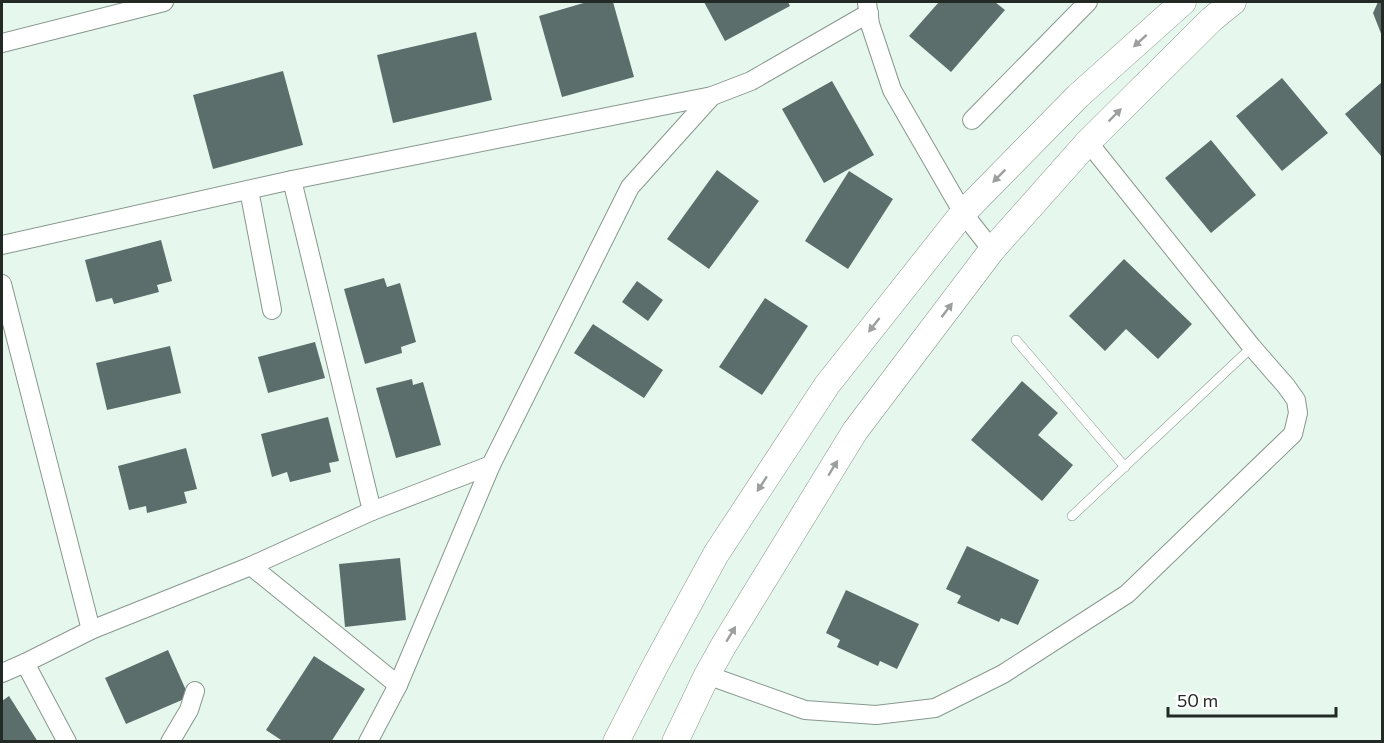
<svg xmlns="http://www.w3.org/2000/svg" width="1384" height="743" font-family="Commissioner,sans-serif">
<rect width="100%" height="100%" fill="#e6f8ee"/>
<g fill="#5b6e6c">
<polygon points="587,2 613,2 634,77 562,97 539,16"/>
<polygon points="704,2 788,2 790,6 725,41"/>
<polygon points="939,2 995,2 1005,10 951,72 909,36"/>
<polygon points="1378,2 1382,2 1382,36 1373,13"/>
<polygon points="476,32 492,100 393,123 377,55"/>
<polygon points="283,71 303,145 213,169 193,95"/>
<polygon points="1282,78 1328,133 1282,171 1236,116"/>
<polygon points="832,81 874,155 824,183 782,109"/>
<polygon points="1382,82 1382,154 1381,156 1345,114"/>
<polygon points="1211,140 1256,195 1211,233 1165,178"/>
<polygon points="717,170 759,201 709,269 667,239"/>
<polygon points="849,171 893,199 848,269 805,241"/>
<polygon points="161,240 172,281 157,285 159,292 114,304 112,298 96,302 85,260"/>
<polygon points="1124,259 1192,324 1158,359 1126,329 1105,351 1069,316"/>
<polygon points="384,278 387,287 400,283 416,342 401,347 402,353 365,364 344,289"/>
<polygon points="637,281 663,300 648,321 622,302"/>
<polygon points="765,298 808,326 762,395 719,367"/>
<polygon points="593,324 663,370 644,398 574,353"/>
<polygon points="315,342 325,378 268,393 258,357"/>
<polygon points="170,346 181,393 107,410 96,363"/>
<polygon points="412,379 413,385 423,382 441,445 396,458 376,388"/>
<polygon points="1022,381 1058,413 1038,435 1073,465 1042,501 971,440"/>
<polygon points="328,417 339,461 329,463 331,472 290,482 287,472 272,477 261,434"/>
<polygon points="186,448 197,489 184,492 187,503 147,513 146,506 129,510 118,466"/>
<polygon points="967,546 1039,580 1018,625 1001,618 999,622 957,603 961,596 946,589"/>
<polygon points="400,558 406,620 345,627 339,564"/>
<polygon points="846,590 919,624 897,669 880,661 878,666 837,647 840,640 826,633"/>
<polygon points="168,650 189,697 126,724 105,678"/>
<polygon points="314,656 365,689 331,742 284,742 266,730"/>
<polygon points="9,696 38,742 2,742 2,701"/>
</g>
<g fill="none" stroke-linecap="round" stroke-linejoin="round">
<g stroke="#87978e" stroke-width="10">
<g id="lane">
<polyline points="1016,340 1125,467"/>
<polyline points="1072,516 1252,347"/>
</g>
</g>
<g stroke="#87978e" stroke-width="20">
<g id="street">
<polyline points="867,3 870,24 892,90 963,213 992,250"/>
<polyline points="2,43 164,2"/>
<polyline points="972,120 1088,2"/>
<polyline points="249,190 272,310"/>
<polyline points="2,245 292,180 712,96 751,81 869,13"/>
<polyline points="2,284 91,630 25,663 2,673"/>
<polyline points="372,511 491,465"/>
<polyline points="251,566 398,685"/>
<polyline points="91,630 251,566 372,511 292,180"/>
<polyline points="25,663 67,742"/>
<polyline points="707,675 805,710 876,715 935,708 1003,674 1127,594 1293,434 1298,413 1296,400 1286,386 1252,347 1088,142"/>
<polyline points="170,742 189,710 195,691"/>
<polyline points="368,742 398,685 491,465 630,187 712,96"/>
</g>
</g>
<g stroke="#87978e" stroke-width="27">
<g id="secondary">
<polyline points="616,742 655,666 716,554 827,385 963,213 1078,96 1183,2"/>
<polyline points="675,742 707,675 725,643 855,431 992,250 1088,142 1212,19 1233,2"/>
</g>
</g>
<use href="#lane" stroke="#fff" stroke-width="9"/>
<use href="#street" stroke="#fff" stroke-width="18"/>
<use href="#secondary" stroke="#fff" stroke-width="26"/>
</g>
<defs><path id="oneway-solid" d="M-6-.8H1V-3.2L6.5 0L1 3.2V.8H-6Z" transform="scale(1.5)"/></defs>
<g fill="#9c9f9d">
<use href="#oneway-solid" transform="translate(1140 41) rotate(138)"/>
<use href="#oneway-solid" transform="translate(1115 115) rotate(-45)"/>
<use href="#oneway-solid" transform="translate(999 176) rotate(135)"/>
<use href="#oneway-solid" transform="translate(947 310) rotate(-53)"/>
<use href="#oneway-solid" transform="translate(874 325) rotate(128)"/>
<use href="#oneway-solid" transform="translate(833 468) rotate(-59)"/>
<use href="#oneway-solid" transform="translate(762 484) rotate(123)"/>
<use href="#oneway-solid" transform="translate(731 634) rotate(-59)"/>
</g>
<rect width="1384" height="743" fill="none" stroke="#232a26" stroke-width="6"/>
<path d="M1168 707v9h168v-9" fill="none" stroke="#232a26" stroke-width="3"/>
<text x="1177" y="707" font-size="18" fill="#232a26" stroke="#ffffff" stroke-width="4.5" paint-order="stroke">50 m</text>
</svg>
